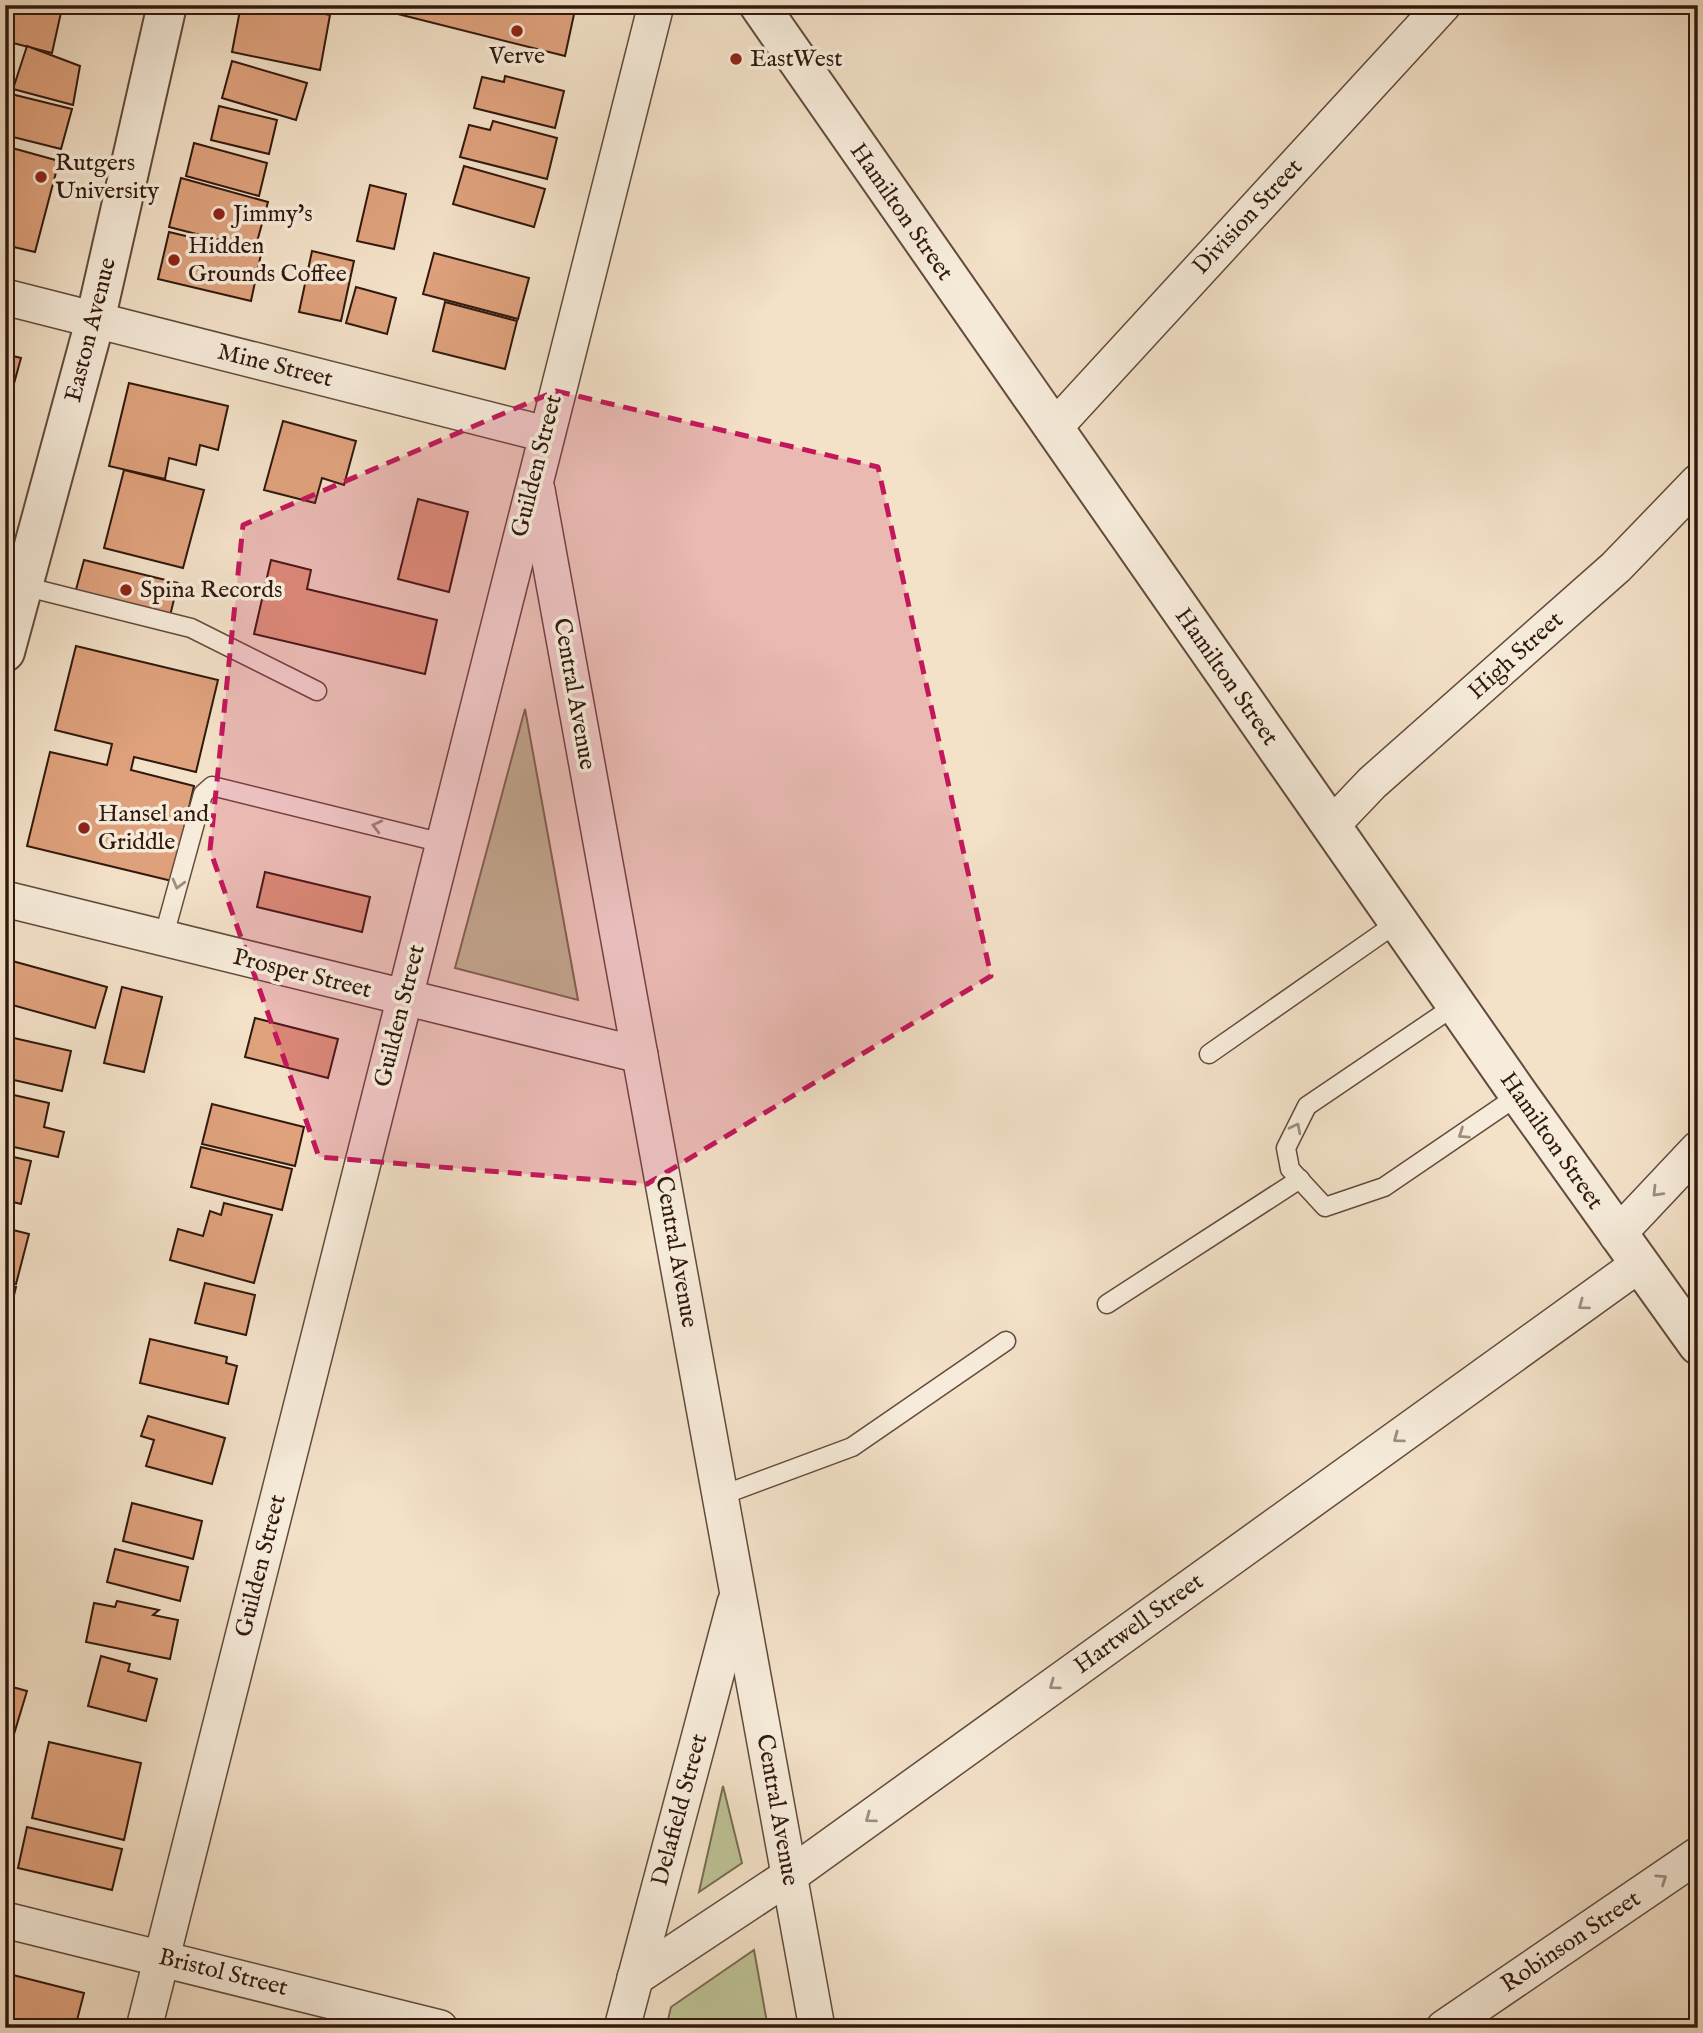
<svg xmlns="http://www.w3.org/2000/svg" width="1703" height="2033" font-family="'IM FELL English',serif">
<rect width="100%" height="100%" fill="#f3e1c8"/>
<filter id="stains"><feTurbulence type="fractalNoise" baseFrequency=".00286" numOctaves="4"/><feColorMatrix values="0 0 0 0 .2 0 0 0 0 .09 0 0 0 0 .02 0 0 0 .5 -.17"/></filter>
<radialGradient id="worn" r=".72"><stop offset=".6" stop-color="#630" stop-opacity="0"/><stop offset="1" stop-color="#630" stop-opacity=".3"/></radialGradient>
<g fill="#bdc294" stroke="#776d51" stroke-width="2">
<polygon points="525,709 578,1000 455,968"/>
<polygon points="723,1786 742,1863 699,1892"/>
<polygon points="754,1950 768,2028 666,2028 671,2007"/>
</g>
<g fill="#dfa27d" stroke="#31180e" stroke-width="2">
<polygon points="5,5 62,8 52,53 5,41"/>
<polygon points="241,5 281,5 330,15 320,70 232,52"/>
<polygon points="362,5 576,5 565,56"/>
<polygon points="27,46 80,66 73,105 13,89"/>
<polygon points="232,61 307,83 296,120 222,98"/>
<polygon points="505,76 564,91 555,128 474,108 482,77 504,82"/>
<polygon points="11,94 72,109 61,149 5,135 5,117"/>
<polygon points="219,106 277,120 269,154 211,140"/>
<polygon points="493,121 557,138 547,179 460,157 469,125 490,130"/>
<polygon points="194,143 267,163 259,196 186,176"/>
<polygon points="5,146 59,161 35,252 5,245"/>
<polygon points="464,166 545,189 534,227 453,204"/>
<polygon points="181,178 268,202 255,249 169,227"/>
<polygon points="370,185 406,194 394,249 357,241"/>
<polygon points="169,232 261,254 251,301 158,279"/>
<polygon points="312,251 354,261 341,321 299,312"/>
<polygon points="434,253 529,278 518,319 423,294"/>
<polygon points="356,287 396,298 387,334 346,323"/>
<polygon points="445,302 517,321 505,369 433,351"/>
<polygon points="5,354 21,358 10,398 5,397"/>
<polygon points="129,383 228,406 218,450 200,445 196,465 169,458 165,479 109,466"/>
<polygon points="283,421 356,441 344,485 322,478 315,503 264,490"/>
<polygon points="124,470 204,490 183,568 104,548"/>
<polygon points="418,499 468,512 449,592 398,579"/>
<polygon points="84,560 178,583 169,620 74,597"/>
<polygon points="271,560 311,570 307,589 437,620 425,674 254,634"/>
<polygon points="76,646 218,680 196,772 134,757 131,770 194,786 172,881 27,846 50,752 107,765 112,744 55,730"/>
<polygon points="265,872 370,897 362,932 257,907"/>
<polygon points="5,959 107,987 95,1028 5,1003"/>
<polygon points="122,987 162,997 144,1072 104,1063"/>
<polygon points="255,1018 338,1039 328,1078 245,1057"/>
<polygon points="5,1036 71,1051 62,1091 5,1078"/>
<polygon points="5,1093 49,1103 44,1127 64,1132 58,1157 5,1145"/>
<polygon points="212,1104 304,1127 295,1166 202,1144"/>
<polygon points="201,1147 292,1169 282,1210 191,1187"/>
<polygon points="5,1155 31,1161 21,1204 5,1200"/>
<polygon points="224,1203 272,1215 254,1283 170,1260 178,1229 203,1236 210,1211 221,1215"/>
<polygon points="5,1228 29,1234 16,1284 5,1281"/>
<polygon points="205,1283 255,1295 246,1335 195,1323"/>
<polygon points="5,1284 16,1287 5,1332"/>
<polygon points="150,1339 227,1357 226,1363 237,1366 228,1404 140,1383"/>
<polygon points="148,1416 225,1438 212,1484 146,1466 154,1440 141,1436"/>
<polygon points="132,1503 202,1521 193,1559 123,1541"/>
<polygon points="115,1549 188,1567 180,1601 107,1582"/>
<polygon points="117,1601 159,1610 153,1615 178,1620 170,1659 86,1642 94,1603 115,1607"/>
<polygon points="101,1656 130,1664 128,1671 157,1679 146,1721 88,1706"/>
<polygon points="5,1685 27,1691 5,1764"/>
<polygon points="49,1742 141,1763 124,1840 32,1818"/>
<polygon points="27,1827 122,1849 112,1890 18,1868"/>
<polygon points="5,1973 84,1993 75,2028 48,2028 5,2017"/>
</g>
<g fill="none" stroke-linecap="round" stroke-linejoin="round">
<g stroke="#624a3c" stroke-width="21">
<g id="service">
<polyline points="23,586 191,628 317,691"/>
<polyline points="163,939 203,794 212,786 443,843"/>
<polyline points="1456,1005 1307,1106 1286,1148 1290,1169 1325,1207 1384,1187 1519,1095"/>
<polyline points="1209,1054 1398,922"/>
<polyline points="1107,1304 1300,1179"/>
<polyline points="720,1496 852,1447 1006,1341"/>
</g>
</g>
<g stroke="#624a3c" stroke-width="38">
<g id="minor">
<polyline points="5,297 545,434"/>
<polyline points="1053,429 1443,5"/>
<polyline points="537,490 817,2028"/>
<polyline points="1331,826 1372,783 1616,567 1698,482"/>
<polyline points="5,899 640,1055"/>
<polyline points="1617,1235 1698,1149"/>
<polyline points="5,1920 440,2028"/>
<polyline points="635,1978 789,1876 1638,1265"/>
<polyline points="144,2028 656,5"/>
<polyline points="622,2028 735,1603"/>
<polyline points="1444,2028 1698,1855"/>
</g>
</g>
<g stroke="#624a3c" stroke-width="42">
<g id="tertiary">
<polyline points="759,5 1519,1095 1698,1345"/>
<polyline points="5,652 95,321 167,5"/>
</g>
</g>
<use href="#service" stroke="#f7ecdb" stroke-width="18"/>
<use href="#minor" stroke="#f7ecdb" stroke-width="35"/>
<use href="#tertiary" stroke="#f7ecdb" stroke-width="38"/>
</g>
<defs><path id="oneway-chevron" d="M-2-3.5L2.5 0L-2 3.5" fill="none" stroke-width="1.6" stroke-linecap="round" stroke-linejoin="round" transform="scale(1.75)"/></defs>
<g stroke="#9e8d7f">
<use href="#oneway-chevron" transform="translate(377 826) rotate(-166)"/>
<use href="#oneway-chevron" transform="translate(178 884) rotate(105)"/>
<use href="#oneway-chevron" transform="translate(1296 1128) rotate(-63)"/>
<use href="#oneway-chevron" transform="translate(1463 1134) rotate(146)"/>
<use href="#oneway-chevron" transform="translate(1657 1192) rotate(134)"/>
<use href="#oneway-chevron" transform="translate(1583 1305) rotate(144)"/>
<use href="#oneway-chevron" transform="translate(1398 1438) rotate(144)"/>
<use href="#oneway-chevron" transform="translate(1054 1685) rotate(144)"/>
<use href="#oneway-chevron" transform="translate(870 1818) rotate(144)"/>
<use href="#oneway-chevron" transform="translate(1662 1879) rotate(-34)"/>
</g>
<path fill="#c2185b" fill-opacity="0.2" stroke="#c2185b" stroke-width="5" stroke-dasharray="14 9" stroke-linejoin="round" d="M556 391 878 467 991 976 647 1184 319 1157 210 850 243 525Z"/>
<g fill="#8f2418" stroke="#f7ecdb" stroke-width="2.5">
<circle cx="517" cy="31" r="7"/>
<circle cx="736" cy="59" r="7"/>
<circle cx="41" cy="177" r="7"/>
<circle cx="219" cy="214" r="7"/>
<circle cx="174" cy="260" r="7"/>
<circle cx="126" cy="590" r="7"/>
<circle cx="84" cy="828" r="7"/>
</g>
<g text-anchor="middle" dominant-baseline="central" stroke-width="7" stroke-linejoin="round" paint-order="stroke">
<g font-size="24" fill="#31180e" stroke="#f7ecdb" text-anchor="start">
<text x="517" y="56" text-anchor="middle">Verve</text>
<text x="750" y="59">EastWest</text>
<text x="55" y="163">Rutgers<tspan x="55" dy="28">University</tspan></text>
<text x="233" y="214">Jimmy's</text>
<text x="188" y="246">Hidden<tspan x="188" dy="28">Grounds Coffee</tspan></text>
<text x="140" y="590">Spina Records</text>
<text x="98" y="814">Hansel and<tspan x="98" dy="28">Griddle</tspan></text>
</g>
<g font-size="24" fill="#31180e" stroke="#f7ecdb">
<text transform="translate(901 212) rotate(55)">Hamilton Street</text>
<text transform="translate(1248 217) rotate(-47)">Division Street</text>
<text transform="translate(91 330) rotate(-76)">Easton Avenue</text>
<text transform="translate(275 366) rotate(14)">Mine Street</text>
<text transform="translate(537 466) rotate(-76)">Guilden Street</text>
<text transform="translate(1516 656) rotate(-42)">High Street</text>
<text transform="translate(1226 677) rotate(55)">Hamilton Street</text>
<text transform="translate(574 694) rotate(80)">Central Avenue</text>
<text transform="translate(302 974) rotate(14)">Prosper Street</text>
<text transform="translate(400 1016) rotate(-76)">Guilden Street</text>
<text transform="translate(1551 1141) rotate(55)">Hamilton Street</text>
<text transform="translate(676 1252) rotate(80)">Central Avenue</text>
<text transform="translate(261 1566) rotate(-76)">Guilden Street</text>
<text transform="translate(1139 1624) rotate(-36)">Hartwell Street</text>
<text transform="translate(680 1810) rotate(-75)">Delafield Street</text>
<text transform="translate(777 1810) rotate(80)">Central Avenue</text>
<text transform="translate(1571 1942) rotate(-34)">Robinson Street</text>
<text transform="translate(223 1973) rotate(14)">Bristol Street</text>
</g>
</g>
<rect width="1703" height="2033" fill="none" stroke="#f3e1c8" stroke-width="28"/>
<rect x="7" y="7" width="1689" height="2019" fill="none" stroke="#31180e" stroke-width="3.5"/>
<rect x="14" y="14" width="1675" height="2005" fill="none" stroke="#31180e" stroke-width="2"/>
<rect width="100%" height="100%" filter="url(#stains)"/>
<rect width="100%" height="100%" fill="url(#worn)"/>
</svg>
